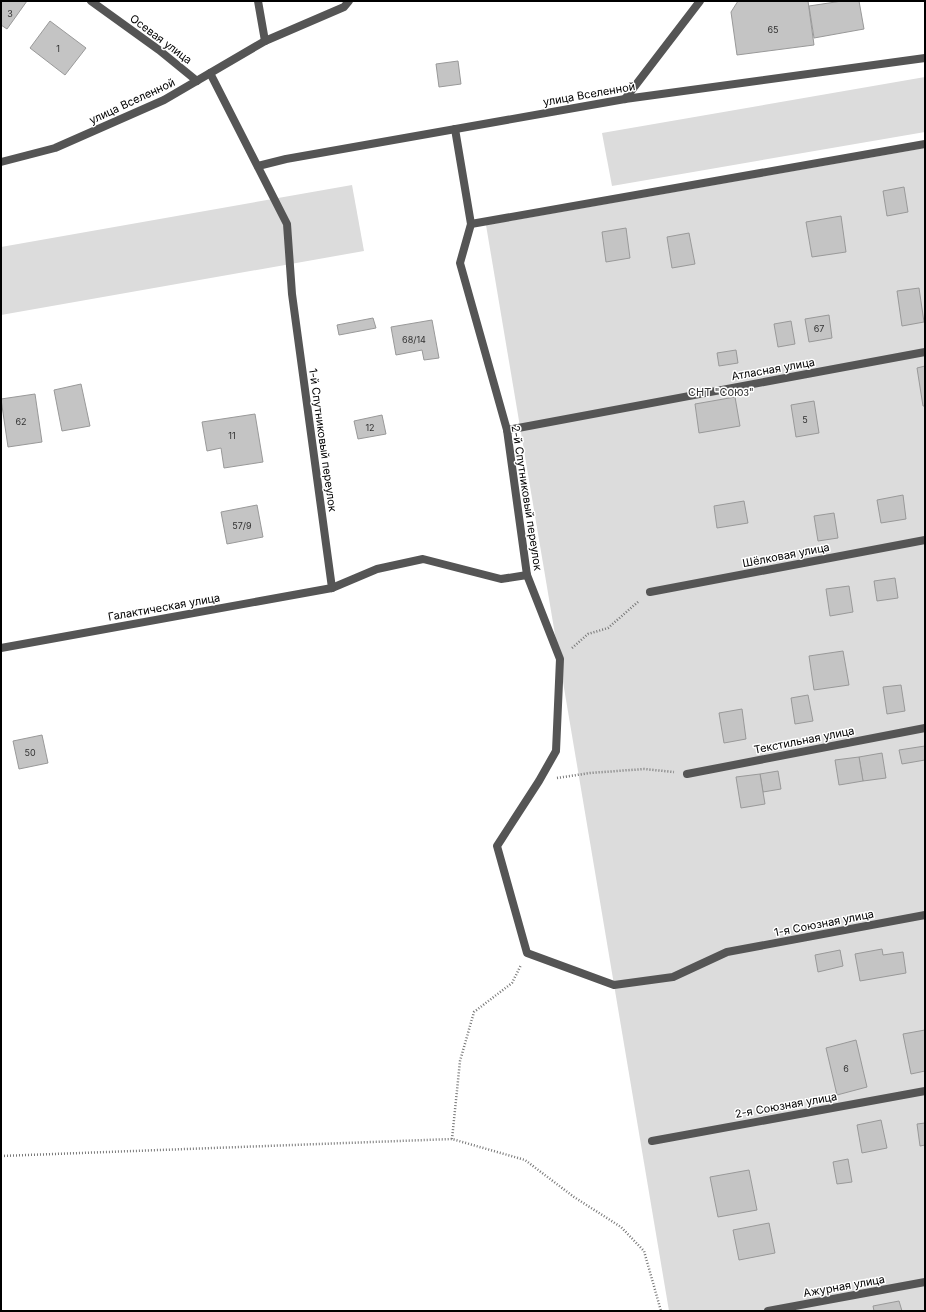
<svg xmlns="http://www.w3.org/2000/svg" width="926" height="1312" font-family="Inter,sans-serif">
<rect width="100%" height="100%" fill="#fff"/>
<g fill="#dcdcdc">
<polygon points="925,77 925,132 612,186 602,133"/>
<polygon points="925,148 925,1311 669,1311 486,225"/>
<polygon points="352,185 364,251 1,315 1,247"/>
</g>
<g fill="#c4c4c4" stroke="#999">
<polygon points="1,1 27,1 7,29 1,25"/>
<polygon points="738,1 808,1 814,45 737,55 731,12"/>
<polygon points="842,1 859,1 864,29 814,38 809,6"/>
<polygon points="50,21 86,48 65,75 30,48"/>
<polygon points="458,61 461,84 439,87 436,64"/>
<polygon points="904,187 908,212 887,216 883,191"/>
<polygon points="841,216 846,252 812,257 806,222"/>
<polygon points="626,228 630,258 606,262 602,232"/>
<polygon points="689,233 695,264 672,268 667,237"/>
<polygon points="919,288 924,322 902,326 897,291"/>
<polygon points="829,315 832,338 809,342 805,319"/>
<polygon points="373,318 376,328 339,335 337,325"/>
<polygon points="432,320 439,358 424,360 422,350 396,355 391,327"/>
<polygon points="791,321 795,344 778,347 774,324"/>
<polygon points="736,350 738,363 719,366 717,353"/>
<polygon points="925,366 925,406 923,406 917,368"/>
<polygon points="81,384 90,426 62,431 54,390"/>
<polygon points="35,394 42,442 8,447 1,399"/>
<polygon points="735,397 740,426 699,433 695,404"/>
<polygon points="814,401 819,433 796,437 791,405"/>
<polygon points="255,414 263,462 224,468 221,448 207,451 202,422"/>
<polygon points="382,415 386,434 358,439 354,421"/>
<polygon points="903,495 906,519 881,523 877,500"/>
<polygon points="744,501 748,523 717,528 714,506"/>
<polygon points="257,505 263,537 227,544 221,512"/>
<polygon points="834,513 838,538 818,541 814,516"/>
<polygon points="895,578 898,598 877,601 874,581"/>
<polygon points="849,586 853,612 830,616 826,589"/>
<polygon points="843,651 849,685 814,690 809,656"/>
<polygon points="901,685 905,711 887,714 883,687"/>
<polygon points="808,695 813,721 795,724 791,698"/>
<polygon points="742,709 746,739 724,743 719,713"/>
<polygon points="42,735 48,763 19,769 13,741"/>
<polygon points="925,746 925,760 902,764 899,750"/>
<polygon points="882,753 886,778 863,781 859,757"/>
<polygon points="859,757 863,781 839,785 835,760"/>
<polygon points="778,771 781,789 763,792 760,774"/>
<polygon points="760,774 765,804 741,808 736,777"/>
<polygon points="882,949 883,955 903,952 906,973 860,981 855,954"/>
<polygon points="840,950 843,966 818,972 815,955"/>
<polygon points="925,1030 925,1071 911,1074 903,1034"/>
<polygon points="856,1040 867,1087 837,1095 826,1048"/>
<polygon points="881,1120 887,1148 862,1153 857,1125"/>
<polygon points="925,1123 925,1145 920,1146 917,1124"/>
<polygon points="848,1159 852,1182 837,1184 833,1162"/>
<polygon points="749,1170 757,1210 718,1217 710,1177"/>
<polygon points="769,1223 775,1253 739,1260 733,1230"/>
<polygon points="899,1301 902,1311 874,1311 873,1306"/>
</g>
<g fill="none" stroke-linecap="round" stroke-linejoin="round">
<g stroke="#777" stroke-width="2.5" stroke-dasharray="1 2" stroke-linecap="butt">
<polyline points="572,648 588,634 608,628 639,601"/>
<polyline points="557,778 590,773 644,769 674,772"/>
<polyline points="452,1139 460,1061 474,1012 512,983 521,965"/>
<polyline points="1,1156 452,1139 525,1160 574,1197 621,1227 644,1251 661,1311"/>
</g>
<g stroke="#555" stroke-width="8">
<polyline points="455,129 471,224 460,263 507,430 527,575 560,659 556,751 539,781 497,846 527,953 614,985 673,977 727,952 925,915"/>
<polyline points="471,224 925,144"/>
<polyline points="507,430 925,352"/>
<polyline points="332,588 377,569 423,559 501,579 527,575"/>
<polyline points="650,592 925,540"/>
<polyline points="687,774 925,728"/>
<polyline points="652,1141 925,1091"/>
<polyline points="768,1311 925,1282"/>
</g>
<g stroke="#555" stroke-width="8">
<polyline points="91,1 159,50 197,81"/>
<polyline points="258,1 265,41"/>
<polyline points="625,99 700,1"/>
<polyline points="1,162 55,148 164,100 265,41 344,7 349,1"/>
<polyline points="258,166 286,159 625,99 925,58"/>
<polyline points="1,648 332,588 292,294 287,224 210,73"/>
</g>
</g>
<g text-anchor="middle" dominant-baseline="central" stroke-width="3" stroke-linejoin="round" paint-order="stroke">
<g font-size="9" fill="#313131">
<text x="10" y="13">3</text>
<text x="773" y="29">65</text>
<text x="58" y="48">1</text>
<text x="819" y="328">67</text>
<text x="414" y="339">68/14</text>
<text x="805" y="419">5</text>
<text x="21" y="421">62</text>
<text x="370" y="427">12</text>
<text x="232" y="435">11</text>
<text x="242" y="525">57/9</text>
<text x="30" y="752">50</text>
<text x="846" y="1068">6</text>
</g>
<g font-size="11" fill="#000" stroke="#fff">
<text transform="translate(161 39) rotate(37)">Осевая улица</text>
<text transform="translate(589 94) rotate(-10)">улица Вселенной</text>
<text transform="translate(132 101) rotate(-25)">улица Вселенной</text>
<text transform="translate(773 369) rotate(-10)">Атласная улица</text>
<text transform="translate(323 440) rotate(82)">1-й Спутниковый переулок</text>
<text transform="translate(527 498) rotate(81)">2-й Спутниковый переулок</text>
<text transform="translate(786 555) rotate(-11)">Шёлковая улица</text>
<text transform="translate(164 607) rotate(-10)">Галактическая улица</text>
<text transform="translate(804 740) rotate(-11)">Текстильная улица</text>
<text transform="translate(824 923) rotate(-11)">1-я Союзная улица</text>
<text transform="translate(786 1105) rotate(-10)">2-я Союзная улица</text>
<text transform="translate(844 1286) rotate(-10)">Ажурная улица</text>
</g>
<g font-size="11" fill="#333" stroke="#fff">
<text x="721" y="392">СНТ "Союз"</text>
</g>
</g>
<rect width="926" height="1312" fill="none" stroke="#000000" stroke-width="4"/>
</svg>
